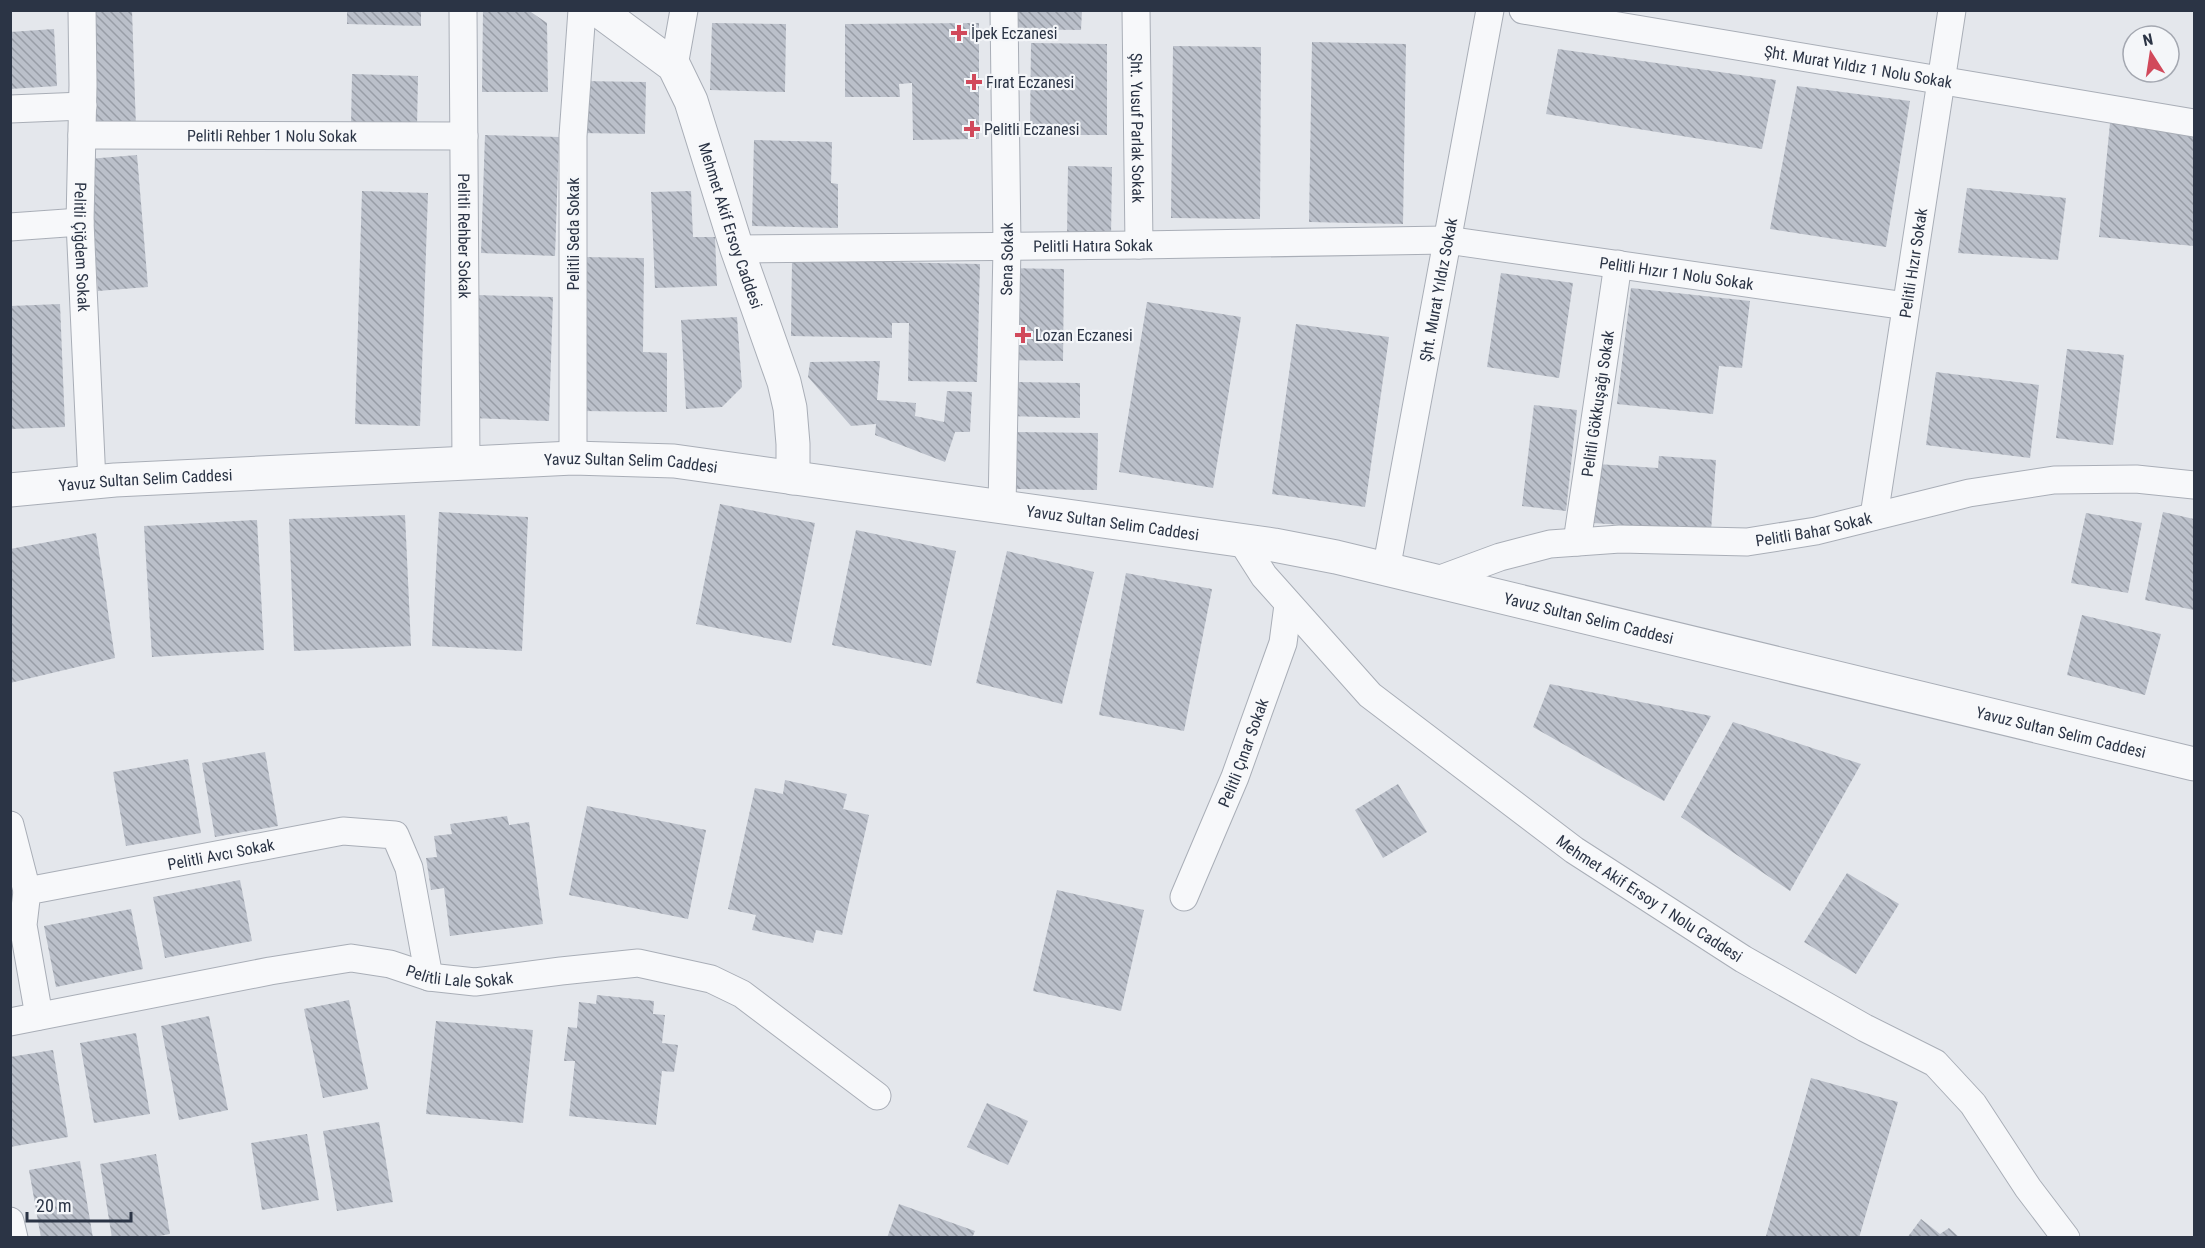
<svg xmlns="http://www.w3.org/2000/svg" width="2205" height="1248" font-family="'Roboto Condensed',sans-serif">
<defs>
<pattern id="building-back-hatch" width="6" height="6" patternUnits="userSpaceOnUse" patternTransform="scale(1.5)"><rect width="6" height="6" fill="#bbc0ca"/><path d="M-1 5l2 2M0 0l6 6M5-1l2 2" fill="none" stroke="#989da6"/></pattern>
</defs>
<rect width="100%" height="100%" fill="#e4e7ec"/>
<g fill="url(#building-back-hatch)">
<polygon points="132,10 136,129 92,131 87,12"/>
<polygon points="347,10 421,10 421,26 347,24"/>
<polygon points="483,10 528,10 547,23 548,92 482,92"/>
<polygon points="1006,10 1082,10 1081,30 1006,29"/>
<polygon points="712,23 786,24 785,92 710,90"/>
<polygon points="979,23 979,139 913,140 912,83 899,84 900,97 845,97 845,24"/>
<polygon points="54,29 57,86 10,89 10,32"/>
<polygon points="1312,42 1406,44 1403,224 1309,222"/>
<polygon points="1031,43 1107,44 1107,135 1030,135"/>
<polygon points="1173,46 1261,47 1260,219 1171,218"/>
<polygon points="1558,49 1776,80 1762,149 1546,114"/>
<polygon points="352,74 418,76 417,128 351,127"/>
<polygon points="580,81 646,82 645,134 579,133"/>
<polygon points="1797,86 1910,101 1886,247 1770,229"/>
<polygon points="2110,123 2194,131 2194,246 2099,237"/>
<polygon points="485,135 559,137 555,256 481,253"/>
<polygon points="754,140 832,142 831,183 838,184 838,228 752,226"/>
<polygon points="137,155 148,287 98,291 88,159"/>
<polygon points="1068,166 1112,167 1111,238 1067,237"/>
<polygon points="1967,188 2066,198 2058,260 1958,253"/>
<polygon points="362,191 428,193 420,426 355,424"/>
<polygon points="691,191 693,237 715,237 717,286 655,288 651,192"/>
<polygon points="582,257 644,258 643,352 667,353 667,412 580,411"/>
<polygon points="792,260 980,264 977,382 908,381 909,323 892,323 892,338 791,336"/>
<polygon points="1007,268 1064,269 1063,361 1006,360"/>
<polygon points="1501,273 1573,283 1559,378 1487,367"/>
<polygon points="1631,288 1750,301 1742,368 1719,366 1713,414 1617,404"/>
<polygon points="476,295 553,297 549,421 472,418"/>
<polygon points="1147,302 1241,317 1213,488 1119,472"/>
<polygon points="60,304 65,427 10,429 10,306"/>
<polygon points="737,317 742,387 722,407 686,409 681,320"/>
<polygon points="1296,324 1389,337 1365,507 1272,494"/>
<polygon points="2067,349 2124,355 2113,445 2056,438"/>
<polygon points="880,361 877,400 916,403 915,416 944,422 947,391 972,392 970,432 955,432 945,462 875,435 876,424 851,426 808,377 810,362"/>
<polygon points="1936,372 2039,385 2030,458 1926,445"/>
<polygon points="1009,382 1080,383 1080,418 1008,416"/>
<polygon points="1534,405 1577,410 1566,511 1522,506"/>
<polygon points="1005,432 1098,433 1097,490 1005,489"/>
<polygon points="1659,456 1716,460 1711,531 1593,523 1597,464 1658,468"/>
<polygon points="720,504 815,523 791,643 696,624"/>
<polygon points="439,512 528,517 522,651 432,646"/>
<polygon points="2163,512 2194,519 2194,610 2145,600"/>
<polygon points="2086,513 2142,523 2128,593 2071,583"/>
<polygon points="405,515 411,646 294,651 289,519"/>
<polygon points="257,520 264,650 152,657 144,526"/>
<polygon points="856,530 956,551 931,666 832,645"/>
<polygon points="96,533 115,658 10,683 10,549"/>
<polygon points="1007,551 1094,572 1062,704 976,683"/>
<polygon points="1126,573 1212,589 1184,731 1099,715"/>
<polygon points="2082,615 2161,634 2145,695 2067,675"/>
<polygon points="1550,684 1711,716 1664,801 1533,727"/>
<polygon points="1733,722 1861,764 1790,891 1681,817"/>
<polygon points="265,752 278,826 215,837 202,763"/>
<polygon points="188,759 201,833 126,846 113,772"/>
<polygon points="785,780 847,794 843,809 869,815 842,935 816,930 813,943 752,930 756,915 728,909 755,788 783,794"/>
<polygon points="1398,784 1427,832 1383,858 1355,810"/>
<polygon points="587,806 706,830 688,919 569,895"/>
<polygon points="507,816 509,825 529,822 543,924 450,936 444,888 431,890 426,858 437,857 434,836 452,834 450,824"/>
<polygon points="1847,873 1899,904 1856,974 1804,942"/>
<polygon points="240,880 252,941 165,958 153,897"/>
<polygon points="1057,890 1144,910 1121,1011 1033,991"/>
<polygon points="131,909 143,969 56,987 44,926"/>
<polygon points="597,995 654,1001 653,1014 665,1015 662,1043 678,1045 674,1072 662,1071 656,1125 569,1116 575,1061 564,1061 568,1027 577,1028 579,1002 596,1004"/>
<polygon points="349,1000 368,1089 323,1098 304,1009"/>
<polygon points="209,1016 228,1110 179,1120 161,1026"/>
<polygon points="436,1021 533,1030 523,1123 426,1114"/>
<polygon points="136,1033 150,1114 94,1123 80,1043"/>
<polygon points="53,1050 68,1137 10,1147 10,1057"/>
<polygon points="1811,1078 1898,1102 1859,1238 1772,1238 1766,1236"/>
<polygon points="987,1103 1028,1121 1008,1165 967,1147"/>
<polygon points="379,1122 393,1202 337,1211 323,1131"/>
<polygon points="307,1134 319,1200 262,1210 251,1143"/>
<polygon points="156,1154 170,1234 149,1238 112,1238 100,1164"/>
<polygon points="80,1161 93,1238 41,1238 29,1170"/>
<polygon points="899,1204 975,1231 972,1238 887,1238"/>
<polygon points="1921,1219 1940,1234 1949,1228 1960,1238 1907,1238"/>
</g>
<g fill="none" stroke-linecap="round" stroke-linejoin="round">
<g stroke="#a9aeb7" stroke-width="29">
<g id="minor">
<path id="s1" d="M82 10 83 85 80 222 92 482"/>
<path id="s2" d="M463 10 466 464"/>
<path id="s3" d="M1136 10 1139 245"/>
<path id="s4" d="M1523 10 2194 123"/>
<polyline points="674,66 684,10"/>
<polyline points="10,109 83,106"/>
<path id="s5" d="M82 135 464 136"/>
<polyline points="10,227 80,222"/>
<path id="s6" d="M737 249 1139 245 1447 240 1906 306"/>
<polyline points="573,458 573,136 582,10"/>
<path id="s7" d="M1002 508 1007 246 1004 10"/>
<path id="s8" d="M1874 516 1952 10"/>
<path id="s9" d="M1241 540 1264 576 1370 695 1574 850 1743 959 1865 1028 1935 1063 1973 1104 2028 1188 2066 1238"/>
<path id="s10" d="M1577 542 1618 264"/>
<path id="s11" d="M1386 570 1490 10"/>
<path id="s12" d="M1435 581 1500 557 1550 544 1620 539 1747 542 1816 531 1969 493 2054 480 2136 479 2194 485"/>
<polyline points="10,825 27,891"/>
<path id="s13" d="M1184 897 1235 777 1283 643 1288 605"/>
<path id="s14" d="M39 1016 23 925 27 891 343 831 395 835 409 868 429 977"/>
<path id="s15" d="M10 1022 270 971 351 958 390 964 429 977 475 982 561 971 638 963 711 979 742 994 877 1096"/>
<polyline points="10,1221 14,1238"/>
</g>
</g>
<g stroke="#a9aeb7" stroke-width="35">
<g id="tertiary">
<path id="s16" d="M598 10 674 66 691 101 737 249 784 382 790 408 793 444V478"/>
<path id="s17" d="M10 490 115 480 573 458 674 461 1274 545 1336 557 2194 764"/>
</g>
</g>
<use href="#minor" stroke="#f7f8fa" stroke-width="27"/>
<use href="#tertiary" stroke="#f7f8fa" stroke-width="33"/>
</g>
<g fill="#d1495b" stroke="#f4f6f9" stroke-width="2">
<path d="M956 24h6v6h6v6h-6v6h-6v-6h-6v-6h6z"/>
<path d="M971 73h6v6h6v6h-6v6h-6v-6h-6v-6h6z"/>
<path d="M969 120h6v6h6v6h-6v6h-6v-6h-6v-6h6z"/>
<path d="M1020 326h6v6h6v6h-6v6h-6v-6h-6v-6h6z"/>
</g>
<g text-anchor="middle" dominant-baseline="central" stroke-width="4.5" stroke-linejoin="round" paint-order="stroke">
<g font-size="16" fill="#2b3445" stroke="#f4f6f9" text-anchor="start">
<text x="971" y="33">İpek Eczanesi</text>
<text x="986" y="82">Fırat Eczanesi</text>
<text x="984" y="129">Pelitli Eczanesi</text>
<text x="1035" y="335">Lozan Eczanesi</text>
</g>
<g font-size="16" fill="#2b3445" stroke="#f4f6f9">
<text stroke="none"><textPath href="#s4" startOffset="340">Şht. Murat Yıldız 1 Nolu Sokak</textPath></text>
<text stroke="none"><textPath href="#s3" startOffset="118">Şht. Yusuf Parlak Sokak</textPath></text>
<text stroke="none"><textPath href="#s5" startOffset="190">Pelitli Rehber 1 Nolu Sokak</textPath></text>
<text stroke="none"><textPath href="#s16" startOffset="264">Mehmet Akif Ersoy Caddesi</textPath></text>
<text transform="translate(573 234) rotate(-90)">Pelitli Seda Sokak</text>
<text stroke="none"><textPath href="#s2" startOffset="226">Pelitli Rehber Sokak</textPath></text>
<text stroke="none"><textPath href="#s1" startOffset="237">Pelitli Çiğdem Sokak</textPath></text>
<text stroke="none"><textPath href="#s6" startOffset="356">Pelitli Hatıra Sokak</textPath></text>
<text stroke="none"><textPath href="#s7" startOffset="249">Sena Sokak</textPath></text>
<text stroke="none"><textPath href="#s8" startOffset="256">Pelitli Hızır Sokak</textPath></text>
<text stroke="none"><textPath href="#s6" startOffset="942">Pelitli Hızır 1 Nolu Sokak</textPath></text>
<text stroke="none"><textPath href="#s11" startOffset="285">Şht. Murat Yıldız Sokak</textPath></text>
<text stroke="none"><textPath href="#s10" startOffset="140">Pelitli Gökkuşağı Sokak</textPath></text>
<text stroke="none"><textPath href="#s17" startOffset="622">Yavuz Sultan Selim Caddesi</textPath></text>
<text stroke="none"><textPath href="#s17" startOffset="136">Yavuz Sultan Selim Caddesi</textPath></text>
<text stroke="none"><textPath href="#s17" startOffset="1108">Yavuz Sultan Selim Caddesi</textPath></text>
<text stroke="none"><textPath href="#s12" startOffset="386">Pelitli Bahar Sokak</textPath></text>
<text stroke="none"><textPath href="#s17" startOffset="1594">Yavuz Sultan Selim Caddesi</textPath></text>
<text stroke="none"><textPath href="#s17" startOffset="2080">Yavuz Sultan Selim Caddesi</textPath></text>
<text stroke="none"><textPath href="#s13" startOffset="156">Pelitli Çınar Sokak</textPath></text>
<text stroke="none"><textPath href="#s14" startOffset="324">Pelitli Avcı Sokak</textPath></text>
<text stroke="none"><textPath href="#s9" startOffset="548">Mehmet Akif Ersoy 1 Nolu Caddesi</textPath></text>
<text stroke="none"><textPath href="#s15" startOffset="458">Pelitli Lale Sokak</textPath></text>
</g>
</g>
<rect width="2205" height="1248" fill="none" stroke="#2b3445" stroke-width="24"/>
<g transform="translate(2151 54) rotate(348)"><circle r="28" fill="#f4f6f9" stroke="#a4a8b1" stroke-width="1.5"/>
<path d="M0-4.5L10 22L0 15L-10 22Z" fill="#d1495b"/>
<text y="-9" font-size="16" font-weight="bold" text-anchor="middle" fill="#2b3445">N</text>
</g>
<path d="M27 1212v9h104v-9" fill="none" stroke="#2b3445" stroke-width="3"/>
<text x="36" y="1212" font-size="18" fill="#2b3445" stroke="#f4f6f9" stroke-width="4.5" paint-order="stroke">20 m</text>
</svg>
